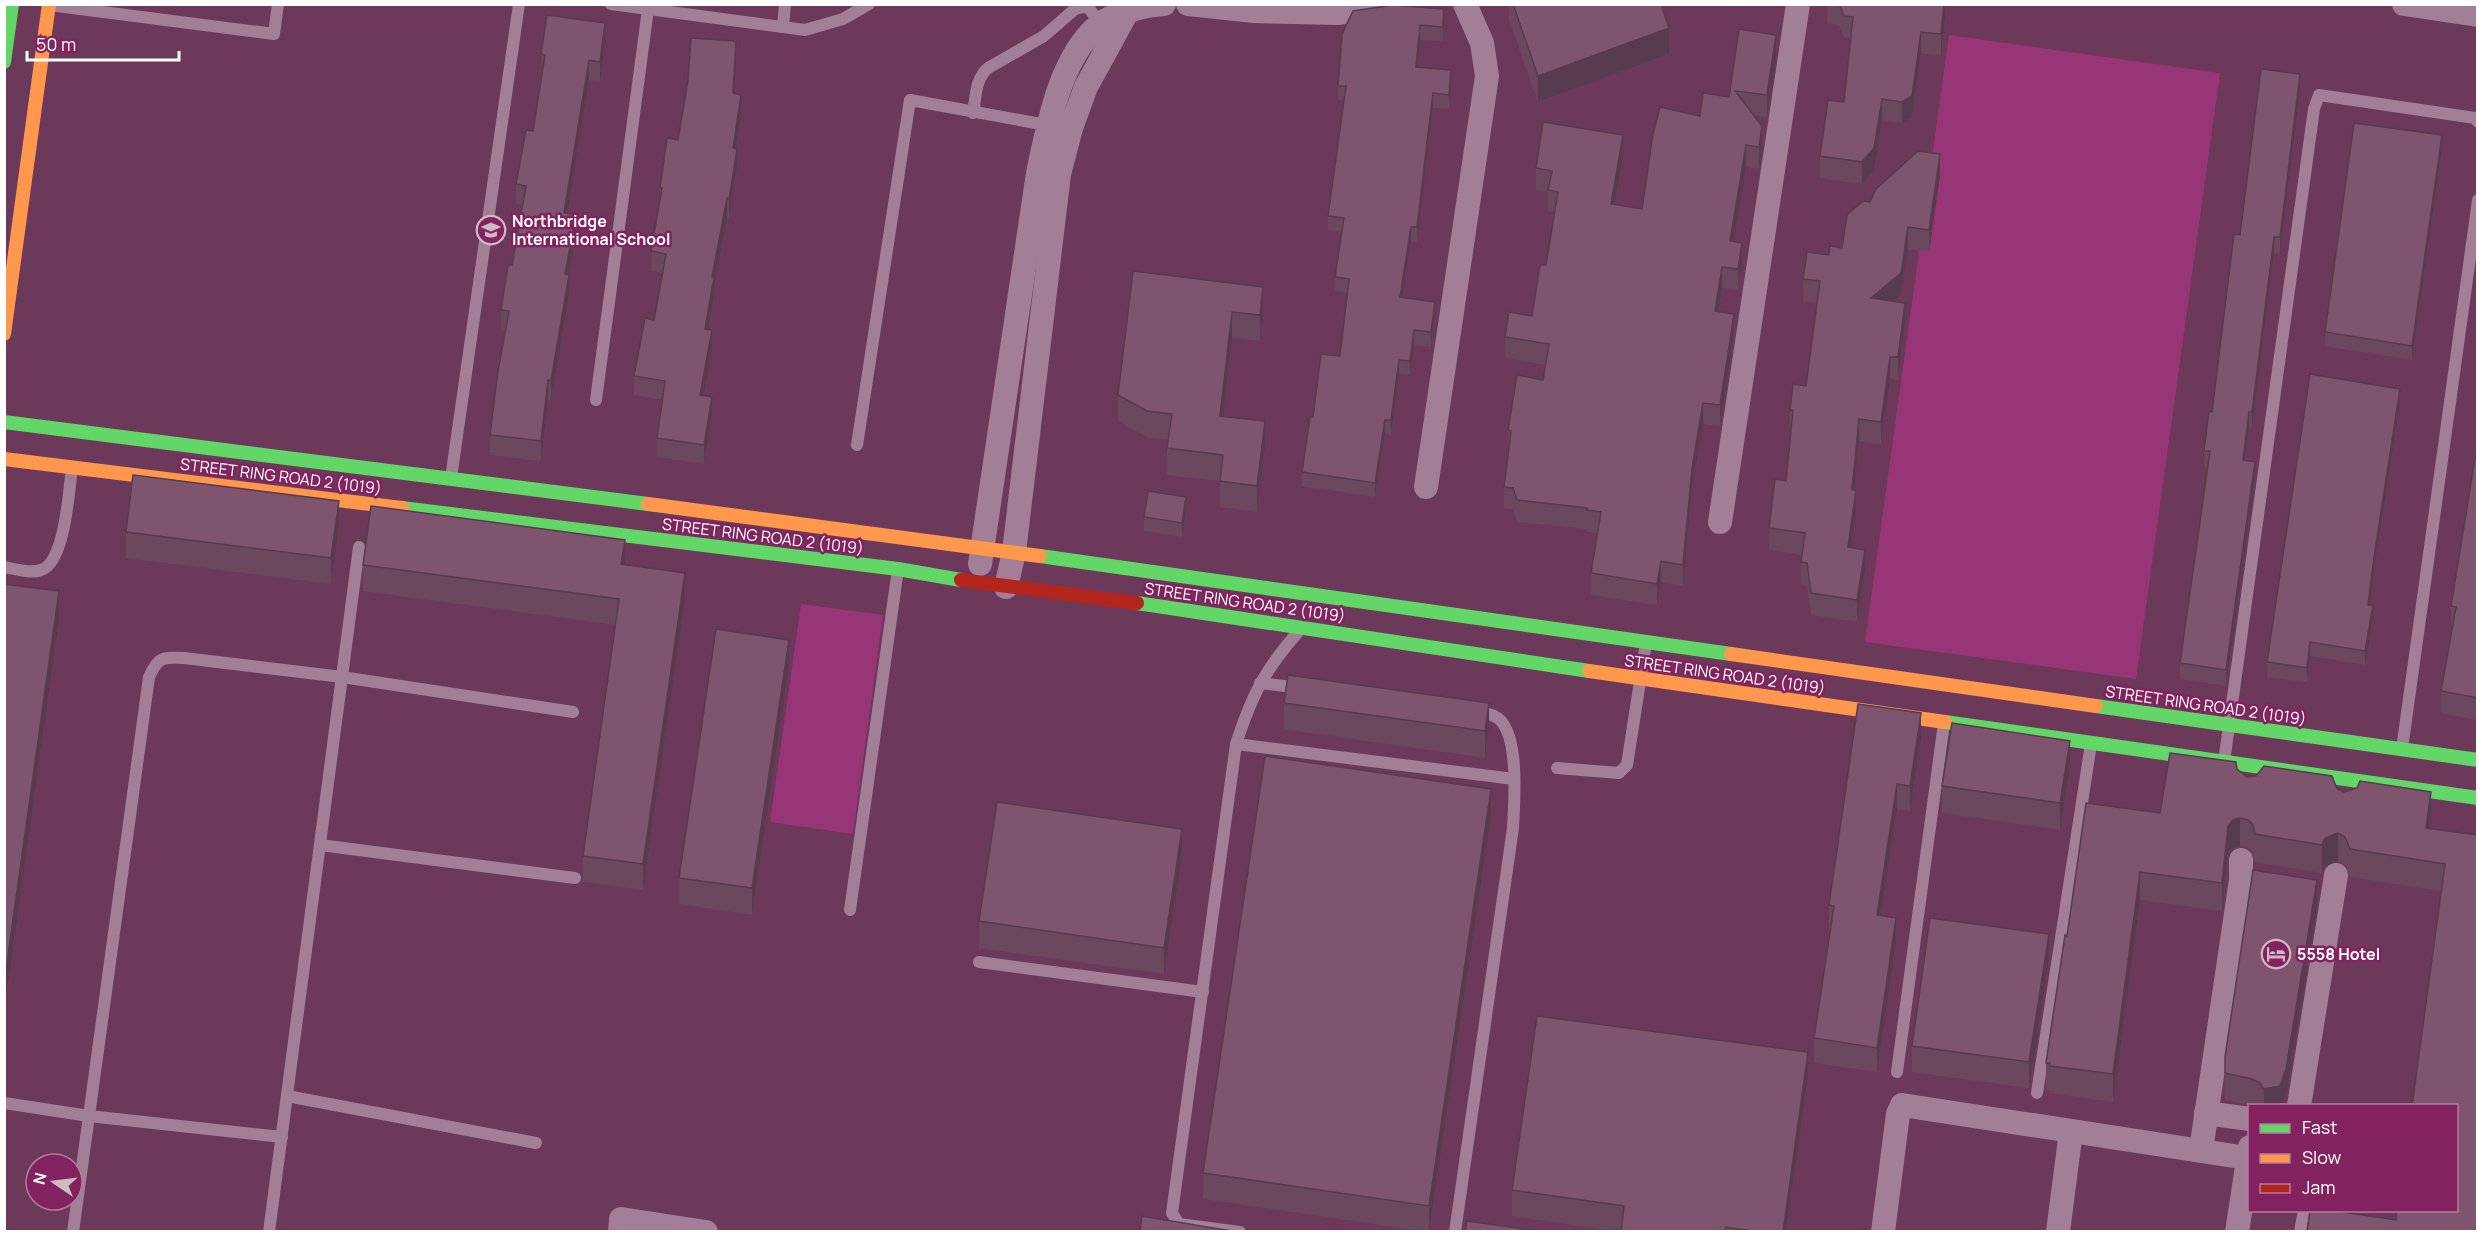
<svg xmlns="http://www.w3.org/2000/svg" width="2482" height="1236" font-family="Manrope,sans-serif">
<rect width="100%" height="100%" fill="#6c395a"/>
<g fill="#973576">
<polygon points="1949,35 2220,73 2136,679 1865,642"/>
<polygon points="801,604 883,615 853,834 770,822"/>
</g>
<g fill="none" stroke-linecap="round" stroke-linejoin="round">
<g stroke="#a27f96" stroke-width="12">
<polyline points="611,4 805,30 843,19 869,4"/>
<polyline points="49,5 274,34 278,4"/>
<polyline points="783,27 785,4"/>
<path d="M973 113C976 97 975 79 988 68L1044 36 1075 9 1083 7 1089 8 1101 26"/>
<polyline points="596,400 648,9"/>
<polyline points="857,445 910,100 1052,126"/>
<polyline points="451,478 519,4"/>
<path d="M4 567C16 569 30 574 41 570 65 563 69 490 72 467"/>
<polyline points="1260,683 1300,688"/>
<polyline points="1236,744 1514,779"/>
<polyline points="2402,749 2478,200"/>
<polyline points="2224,762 2314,109 2319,95 2475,118 2478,122"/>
<polyline points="1557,768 1619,773 1627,765 1646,643"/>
<polyline points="320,845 575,878"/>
<polyline points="850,910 898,569"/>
<polyline points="979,962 1203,992"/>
<polyline points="1897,1072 1944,723"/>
<polyline points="2037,1093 2091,744"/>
<polyline points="287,1096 536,1143"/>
<path d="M4 1103 89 1116 149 677C158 657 162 657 184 658L342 677 573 712"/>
<polyline points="73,1232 89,1116 282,1137"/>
<polyline points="269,1232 359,547"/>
<path d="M1240 1232 1179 1224 1172 1213 1236 744C1252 695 1264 671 1298 632"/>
<path d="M1455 1232 1513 828C1514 804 1521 727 1494 716 1489 713 1480 714 1475 713"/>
<polyline points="2300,1232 2304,1210"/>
</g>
<g stroke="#a27f96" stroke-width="24">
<polyline points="1188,4 1254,11 1337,13 1404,4"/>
<polyline points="2404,4 2478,15"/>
<polyline points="1426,487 1487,76 1482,43 1465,4"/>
<polyline points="1720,522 1798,4"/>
<path d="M980 564 1038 173C1048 126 1060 57 1099 25 1113 13 1146 5 1164 4"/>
<polyline points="1006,587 1014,552 1059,174 1071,128 1086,87 1127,12"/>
<polyline points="2299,1106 2336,875"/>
<polyline points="2206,1113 2250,1119"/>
<polyline points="2201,1150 2241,880 2241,860"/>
<polyline points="620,1232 621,1219 706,1232"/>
<polyline points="1883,1232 1898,1114 1902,1105 2247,1158"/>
<polyline points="2058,1232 2071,1131"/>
<polyline points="2237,1232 2250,1147"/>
</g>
<g stroke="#63d668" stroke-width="14">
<polyline points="4,62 12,4"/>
<polyline points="4,422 648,504"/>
<polyline points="402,508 898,569 961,580"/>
<polyline points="1040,556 1731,654"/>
<polyline points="1137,603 1589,671"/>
<polyline points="2096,706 2478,760"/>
<polyline points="1945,722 2478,798"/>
</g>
<g stroke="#ff974d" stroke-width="14">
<polyline points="4,334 49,4"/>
<polyline points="4,459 402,508"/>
<polyline points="648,504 1040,556"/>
<polyline points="1731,654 2096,706"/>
<polyline points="1589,671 1945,722"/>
</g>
<polyline stroke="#b3261e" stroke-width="14" points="961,580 1137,603"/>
</g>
<g fill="#6c485f">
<polygon points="1509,4 1661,4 1669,54 1538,102 1509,19"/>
<polygon points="1827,4 1945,4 1945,18 1941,56 1921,53 1912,117 1902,123 1882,121 1874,170 1862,184 1820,178 1820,156 1844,102 1851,38 1844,37 1839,25 1827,23"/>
<polygon points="1353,11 1444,24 1443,41 1420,40 1417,67 1451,84 1449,109 1433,108 1417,242 1411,241 1402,298 1435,316 1431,347 1414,345 1410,375 1399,374 1391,435 1385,434 1375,497 1302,486 1302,472 1313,417 1340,356 1348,293 1335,291 1335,277 1342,232 1328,230 1328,216 1344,101 1338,100 1338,86"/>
<polygon points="1739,29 1776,57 1767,117 1753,115 1762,147 1759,169 1746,167 1733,242 1742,264 1738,290 1722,288 1719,311 1734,335 1720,426 1703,424 1692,489 1683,586 1661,582 1657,605 1591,595 1591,573 1598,533 1587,532 1587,529 1517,522 1513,509 1504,508 1504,487 1508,452 1508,430 1543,380 1546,365 1505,358 1505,337 1532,316 1546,265 1555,212 1548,211 1548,192 1536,190 1536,168 1623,157 1615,205 1642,209 1700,116 1729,97"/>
<polygon points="605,43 600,82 589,80 567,213 576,235 569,275 569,295 551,401 548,400 541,461 490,455 490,435 505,331 501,330 501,310 512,265 523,205 516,204 516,184 533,131 542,74 541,54"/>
<polygon points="736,61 734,93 741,114 736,148 737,168 729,218 727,218 714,285 714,297 709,329 712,349 703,396 712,416 704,464 657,457 657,438 663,400 634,395 634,376 654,320 662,273 651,271 651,251 660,202 660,188 678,140"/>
<polygon points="2300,90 2280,254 2274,253 2252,429 2249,428 2245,461 2255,478 2226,686 2180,679 2180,663 2208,467 2204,467 2204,451 2212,412"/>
<polygon points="2442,148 2412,360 2325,346 2325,332"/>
<polygon points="1940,176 1929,252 1908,249 1901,295 1893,301 1905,325 1898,380 1890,379 1881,444 1859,441 1854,490 1856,513 1851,548 1865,572 1857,622 1811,615 1807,586 1801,585 1801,562 1802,555 1769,550 1769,528 1786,481 1791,432 1790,432 1790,410 1806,386 1817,303 1803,301 1803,279 1829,255 1842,248"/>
<polygon points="1133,271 1263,313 1260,341 1232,338 1223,416 1265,448 1257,512 1220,507 1220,481 1167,475 1167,448 1168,440 1147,437 1118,421 1118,395"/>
<polygon points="2400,403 2374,571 2370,605 2373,620 2365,665 2310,656 2307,682 2267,677 2267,662"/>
<polygon points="2478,440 2478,720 2441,713 2441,691 2453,629 2451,629 2451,606"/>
<polygon points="1186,511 1182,537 1144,531 1144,517"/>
<polygon points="339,527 331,584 126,558 126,532"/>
<polygon points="625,564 685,599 643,890 583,882 583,856 615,625 363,591 363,565"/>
<polygon points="789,666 752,915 679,904 679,878"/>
<polygon points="1284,703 1489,730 1485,758 1284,729"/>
<polygon points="1921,738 1910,811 1897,809 1881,916 1896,943 1877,1072 1814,1063 1814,1038 1831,930 1829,930 1829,905"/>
<polygon points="2170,753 2236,762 2237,769 2247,777 2256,776 2264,766 2332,776 2337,789 2344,792 2357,788 2360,781 2431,792 2431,819 2430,828 2478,835 2478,1232 2307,1232 2310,1210 2328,1210 2396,1220 2397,1210 2457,1210 2457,1106 2412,1106 2441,891 2350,877 2345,864 2338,861 2325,866 2322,873 2255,862 2253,852 2248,847 2240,846 2233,848 2228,853 2222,911 2140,900 2113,1102 2050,1093 2050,1091 2046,1090 2046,1063 2065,935 2067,936 2086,803 2160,813"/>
<polygon points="2070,767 2060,830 1942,813 1942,786"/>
<polygon points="1491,816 1429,1232 1203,1199 1203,1173"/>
<polygon points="1182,856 1164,974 979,948 979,921"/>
<polygon points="2317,907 2286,1095 2282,1106 2253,1106 2225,1100 2225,1057"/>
<polygon points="2049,961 2029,1088 1912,1072 1912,1046"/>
<polygon points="1808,1078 1786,1232 1621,1232 1512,1216 1512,1190"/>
</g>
<g fill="#583b4e">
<polygon points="1944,4 1945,4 1945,18 1941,56 1941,34"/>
<polygon points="1444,9 1444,24 1443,41 1443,27"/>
<polygon points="605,23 605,43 600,82 600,62"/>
<polygon points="1420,25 1420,40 1416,81 1416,67"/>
<polygon points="1669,28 1669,54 1538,102 1538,76"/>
<polygon points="1921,32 1921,53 1912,117 1902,123 1902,102"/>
<polygon points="1776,35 1776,57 1767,117 1767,95"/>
<polygon points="736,41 736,61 733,113 733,93"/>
<polygon points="589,60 589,80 564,233 564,213"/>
<polygon points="1451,70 1451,84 1449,109 1449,95"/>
<polygon points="2300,74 2300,90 2280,254 2280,237"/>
<polygon points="1433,93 1433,108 1417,242 1417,227"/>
<polygon points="741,95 741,114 733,167 733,148"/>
<polygon points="1882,99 1882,121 1874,170 1862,184 1862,162"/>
<polygon points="1762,126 1762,147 1759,169 1759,147"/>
<polygon points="1623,135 1623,157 1611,226 1611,204"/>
<polygon points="2442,135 2442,148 2412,360 2412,346"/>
<polygon points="1746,145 1746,167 1730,263 1730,241"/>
<polygon points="737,149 737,168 729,218 729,199"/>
<polygon points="1940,154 1940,176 1929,252 1929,230"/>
<polygon points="727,198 727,218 714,285 714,297 705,348 705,329 712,277"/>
<polygon points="576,215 576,235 569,275 569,295 551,401 551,381 565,274"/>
<polygon points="1411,227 1411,241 1400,312 1400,297"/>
<polygon points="1908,227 1908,249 1901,295 1871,321 1871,298"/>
<polygon points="2274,237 2274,253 2252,429 2252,412"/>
<polygon points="1742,243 1742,264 1738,290 1738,269"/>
<polygon points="1722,267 1722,288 1715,332 1715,311"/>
<polygon points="1263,287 1263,313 1260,341 1260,315"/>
<polygon points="1435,302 1435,316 1431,347 1431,332"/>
<polygon points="1905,303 1905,325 1898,380 1898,357"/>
<polygon points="1232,312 1232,338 1220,442 1220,416"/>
<polygon points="1734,314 1734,335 1720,426 1720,405"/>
<polygon points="712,330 712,349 700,415 700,395"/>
<polygon points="1414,330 1414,345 1410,375 1410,361"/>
<polygon points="1890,357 1890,379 1881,444 1881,422"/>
<polygon points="1399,360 1399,374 1391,435 1391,420"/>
<polygon points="548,380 548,400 541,461 541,441"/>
<polygon points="2400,389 2400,403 2374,571 2368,619 2368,605 2374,557"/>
<polygon points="712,397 712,416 704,464 704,445"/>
<polygon points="1703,403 1703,424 1692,489 1683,586 1683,565 1692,468"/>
<polygon points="2249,412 2249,428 2243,477 2243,460"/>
<polygon points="1859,419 1859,441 1852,512 1852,490"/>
<polygon points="1385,420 1385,434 1375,497 1375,483"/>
<polygon points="1265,421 1265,448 1257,512 1257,486"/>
<polygon points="2255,462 2255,478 2226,686 2226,670"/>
<polygon points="1856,490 1856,513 1848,570 1848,547"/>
<polygon points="1186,497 1186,511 1182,537 1182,523"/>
<polygon points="339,501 339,527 331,584 331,558"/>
<polygon points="625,540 625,566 621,564"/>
<polygon points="1865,550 1865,572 1857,622 1857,600"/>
<polygon points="1661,561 1661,582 1657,605 1657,584"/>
<polygon points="685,573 685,599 643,890 643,864"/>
<polygon points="59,591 59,618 4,1011 4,984"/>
<polygon points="2373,605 2373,620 2365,665 2365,651"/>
<polygon points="789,640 789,666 752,915 752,888"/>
<polygon points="2310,642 2310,656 2307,682 2307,668"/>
<polygon points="1489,703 1489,730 1485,758 1485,731"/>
<polygon points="1921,713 1921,738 1910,811 1910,786"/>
<polygon points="2070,741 2070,767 2060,830 2060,803"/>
<polygon points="1897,784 1897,809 1877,940 1877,915"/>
<polygon points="1491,789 1491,816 1429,1232 1429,1206"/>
<polygon points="2431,792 2431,819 2426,855 2426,828"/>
<polygon points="2240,818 2240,846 2233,848 2228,853 2222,911 2222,883 2228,826 2233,820"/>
<polygon points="1182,829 1182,856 1164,974 1164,948"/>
<polygon points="2338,833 2338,861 2325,866 2322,873 2322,845 2325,838"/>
<polygon points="2140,872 2140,900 2113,1102 2113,1074"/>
<polygon points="2317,880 2317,907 2286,1095 2282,1106 2264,1106 2264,1089"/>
<polygon points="1896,918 1896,943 1877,1072 1877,1048"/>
<polygon points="2049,934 2049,961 2029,1088 2029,1062"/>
<polygon points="1808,1052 1808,1078 1786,1232 1783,1232"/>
</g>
<g fill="#7e546f" stroke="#583b4e" stroke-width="1.5">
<polygon points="1513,4 1661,4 1669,28 1538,76"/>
<polygon points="1839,4 1944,4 1941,34 1921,32 1912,96 1902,102 1882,99 1874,148 1862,162 1820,156 1828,100 1844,102 1853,17 1844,16"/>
<polygon points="1393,5 1444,9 1443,27 1420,25 1416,67 1451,70 1449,95 1433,93 1417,227 1411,227 1400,297 1435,302 1431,332 1414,330 1410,361 1399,360 1391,420 1385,420 1375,483 1302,472 1310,417 1313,417 1321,354 1340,356 1349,279 1335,277 1344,218 1328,216 1346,86 1338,86 1342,34 1353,11"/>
<polygon points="547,15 605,23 600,62 589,60 564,213 576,215 565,274 569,275 551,381 548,380 541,441 490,435 498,371 509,311 501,310 508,265 512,265 526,186 516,184 526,130 533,131 545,55 541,54"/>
<polygon points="1739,29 1776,35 1767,95 1735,91 1762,126 1759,147 1746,145 1730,241 1742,243 1738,269 1722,267 1715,311 1734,314 1720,405 1703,403 1692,468 1683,565 1661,561 1657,584 1591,573 1601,512 1587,510 1587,508 1517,500 1513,488 1504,487 1511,431 1508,430 1517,375 1543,380 1549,344 1505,337 1509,312 1532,316 1540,265 1546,265 1558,192 1548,190 1552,171 1536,168 1543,122 1623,135 1611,204 1642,209 1653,134 1660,107 1700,116 1703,93 1729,97"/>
<polygon points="691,38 736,41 733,93 741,95 733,148 737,149 729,199 727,198 712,277 714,277 705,329 712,330 700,395 712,397 704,445 657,438 665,381 634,376 645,318 654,320 666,254 651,251 662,188 660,188 667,138 678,140 688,80"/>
<polygon points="2261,69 2300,74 2280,237 2274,237 2252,412 2249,412 2243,460 2255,462 2226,670 2180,663 2210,451 2204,451 2209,411 2212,412 2234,234 2240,235"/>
<polygon points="2354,123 2442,135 2412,346 2325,332"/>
<polygon points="1918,151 1940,154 1929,230 1908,227 1901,273 1871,298 1905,303 1898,357 1890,357 1881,422 1859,419 1852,490 1856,490 1848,547 1865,550 1857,600 1811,593 1807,563 1801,562 1805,533 1769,528 1775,479 1786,481 1793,410 1790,410 1793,384 1806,386 1820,281 1803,279 1807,252 1829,255 1830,246 1842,248 1847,215 1863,201 1870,202 1876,189"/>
<polygon points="1133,271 1263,287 1260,315 1232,312 1220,416 1265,421 1257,486 1220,481 1223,455 1167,448 1172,414 1147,411 1118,395"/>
<polygon points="2310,374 2400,389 2374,557 2368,605 2373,605 2365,651 2310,642 2307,668 2267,662"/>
<polygon points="2478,440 2478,698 2441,691 2456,607 2451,606"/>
<polygon points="133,475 339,501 331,558 126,532"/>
<polygon points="1148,491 1186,497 1182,523 1144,517"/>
<polygon points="371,506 625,540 621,564 685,573 643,864 583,856 619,599 363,565"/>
<polygon points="4,584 59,591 4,984"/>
<polygon points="716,629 789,640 752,888 679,878"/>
<polygon points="1288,675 1489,703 1485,731 1284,703"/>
<polygon points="1858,704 1921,713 1910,786 1897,784 1877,915 1896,918 1877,1048 1814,1038 1834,906 1829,905"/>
<polygon points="1952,723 2070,741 2060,803 1942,786"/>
<polygon points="2170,753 2236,762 2237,769 2247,777 2256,776 2264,766 2332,776 2337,789 2344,792 2357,788 2360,781 2431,792 2426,828 2478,835 2478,1232 2307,1232 2310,1210 2328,1210 2396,1220 2397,1210 2457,1210 2457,1106 2412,1106 2445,864 2350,849 2345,837 2338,833 2325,838 2322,845 2255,834 2253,825 2248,820 2240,818 2233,820 2228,826 2222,883 2140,872 2113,1074 2050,1066 2050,1063 2046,1063 2065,935 2067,936 2086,803 2160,813"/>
<polygon points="1265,756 1491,789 1429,1206 1203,1173"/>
<polygon points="997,802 1182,829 1164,948 979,921"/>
<polygon points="2253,870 2317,880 2286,1069 2280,1086 2264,1089 2259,1082 2252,1079 2225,1073 2225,1057"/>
<polygon points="1930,918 2049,934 2029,1062 1912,1046"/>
<polygon points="1537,1016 1808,1052 1783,1232 1760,1232 1726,1227 1725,1232 1621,1232 1624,1206 1512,1190"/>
<polygon points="1142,1216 1207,1227 1239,1232 1140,1232"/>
<polygon points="1467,1221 1546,1232 1465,1232"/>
</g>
<defs>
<g id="school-ring" transform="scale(1.5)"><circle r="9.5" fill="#822360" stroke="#ccbac5" stroke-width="1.5"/><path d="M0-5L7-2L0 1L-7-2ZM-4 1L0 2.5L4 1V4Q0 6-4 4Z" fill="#ccbac5"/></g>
<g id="hotel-ring" transform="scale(1.5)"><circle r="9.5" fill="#822360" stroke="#ccbac5" stroke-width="1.5"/><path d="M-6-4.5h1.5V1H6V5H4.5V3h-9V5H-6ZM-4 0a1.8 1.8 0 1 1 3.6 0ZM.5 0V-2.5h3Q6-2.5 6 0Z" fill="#ccbac5"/></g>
</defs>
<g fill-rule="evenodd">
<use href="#school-ring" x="491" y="230"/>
<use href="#hotel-ring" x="2276" y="954"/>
</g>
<g text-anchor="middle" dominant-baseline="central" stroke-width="5" stroke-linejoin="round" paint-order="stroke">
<g font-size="16" font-weight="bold" fill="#fff" stroke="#822360" text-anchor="start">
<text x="512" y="221">Northbridge<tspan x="512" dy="18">International School</tspan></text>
<text x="2297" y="954">5558 Hotel</text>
</g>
<g font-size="16" fill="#fff" stroke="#822360">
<text transform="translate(281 476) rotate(7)">STREET RING ROAD 2 (1019)</text>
<text transform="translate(763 536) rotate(7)">STREET RING ROAD 2 (1019)</text>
<text transform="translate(1245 602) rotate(8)">STREET RING ROAD 2 (1019)</text>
<text transform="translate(1725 674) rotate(8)">STREET RING ROAD 2 (1019)</text>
<text transform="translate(2206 705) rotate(8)">STREET RING ROAD 2 (1019)</text>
</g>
</g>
<rect width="2482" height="1236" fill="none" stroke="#ffffff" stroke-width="12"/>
<rect x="2248" y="1104" width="210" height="108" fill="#822360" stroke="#b47ba0" stroke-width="1.5"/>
<rect x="2260" y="1124" width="30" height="9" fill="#63d668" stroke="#b47ba0" stroke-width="1.5"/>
<text x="2302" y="1134" font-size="18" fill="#ffffff">Fast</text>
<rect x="2260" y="1154" width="30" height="9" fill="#ff974d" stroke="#b47ba0" stroke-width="1.5"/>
<text x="2302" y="1164" font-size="18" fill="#ffffff">Slow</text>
<rect x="2260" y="1184" width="30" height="9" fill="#b3261e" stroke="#b47ba0" stroke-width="1.5"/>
<text x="2302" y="1194" font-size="18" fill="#ffffff">Jam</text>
<g transform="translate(54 1182) rotate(284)"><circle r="28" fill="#822360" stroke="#b47ba0" stroke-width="1.5"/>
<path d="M0-4.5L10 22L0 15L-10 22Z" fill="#ccbac5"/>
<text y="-9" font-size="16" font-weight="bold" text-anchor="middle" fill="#ffffff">N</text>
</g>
<path d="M27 51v9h152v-9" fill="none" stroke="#ffffff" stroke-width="3"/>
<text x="36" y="51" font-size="18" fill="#ffffff" stroke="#822360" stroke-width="4.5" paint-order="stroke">50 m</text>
</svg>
